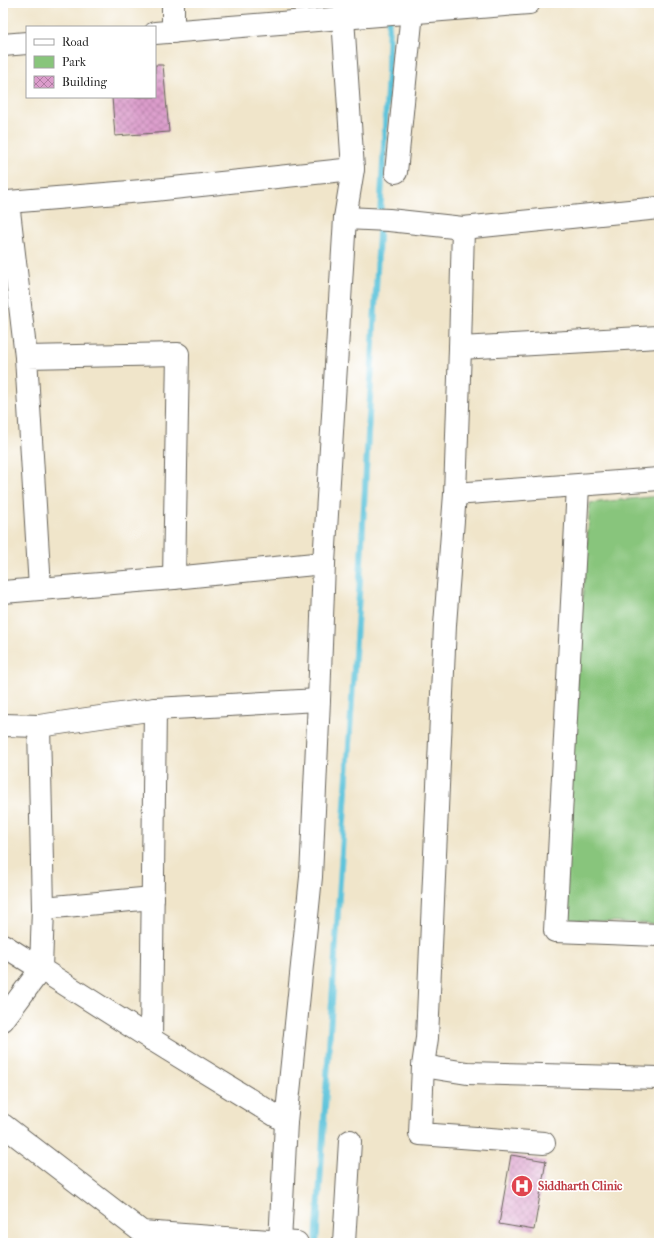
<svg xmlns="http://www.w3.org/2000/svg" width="662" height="1246" font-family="'IM FELL French Canon',serif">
<defs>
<pattern id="building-cross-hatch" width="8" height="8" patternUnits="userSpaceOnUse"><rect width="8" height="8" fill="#db9ccb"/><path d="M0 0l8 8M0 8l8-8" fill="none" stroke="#b17ea4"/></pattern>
</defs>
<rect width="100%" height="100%" fill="#fff"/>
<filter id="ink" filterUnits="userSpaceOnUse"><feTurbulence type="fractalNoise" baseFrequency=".025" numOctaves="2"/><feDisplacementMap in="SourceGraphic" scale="8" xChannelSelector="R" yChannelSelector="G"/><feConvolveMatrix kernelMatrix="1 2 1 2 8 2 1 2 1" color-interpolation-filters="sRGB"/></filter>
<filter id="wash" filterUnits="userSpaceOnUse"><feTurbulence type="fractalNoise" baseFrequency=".012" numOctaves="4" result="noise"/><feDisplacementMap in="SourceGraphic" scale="16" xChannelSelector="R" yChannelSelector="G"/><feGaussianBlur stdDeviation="0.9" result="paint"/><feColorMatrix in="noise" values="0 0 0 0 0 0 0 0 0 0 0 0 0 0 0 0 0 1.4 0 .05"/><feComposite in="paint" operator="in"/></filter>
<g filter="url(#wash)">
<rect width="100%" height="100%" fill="#f0e5ca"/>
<polygon fill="#88c57b" stroke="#52704c" points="659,496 659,924 558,919 590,503"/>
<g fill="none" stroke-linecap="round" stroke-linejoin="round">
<polyline stroke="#5ec4db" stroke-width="6" points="316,1243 360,579 388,72 389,3"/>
</g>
<g id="blocks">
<g fill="url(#building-cross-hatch)">
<polygon points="155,65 163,65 169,132 115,136 112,97 155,97"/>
<polygon points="511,1155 546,1161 534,1230 499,1224"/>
</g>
</g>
</g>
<g filter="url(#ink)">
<use href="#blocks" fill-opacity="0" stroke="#666259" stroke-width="1"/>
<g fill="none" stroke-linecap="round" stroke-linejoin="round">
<g stroke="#666259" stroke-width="24">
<g id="minor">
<polyline points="173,3 173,32"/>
<polyline points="396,172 412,12"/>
<polyline points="345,218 389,220 463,228 659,208"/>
<polyline points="463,228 460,348 455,494 445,625 427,1038 423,1066 420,1134 544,1143"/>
<polyline points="460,348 659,337"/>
<polyline points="26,357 8,202 154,190 353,169"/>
<polyline points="578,486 555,931 659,935"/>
<polyline points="455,494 659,479"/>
<polyline points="40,588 26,357 178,354 174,578"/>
<polyline points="3,592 174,578 324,563"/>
<polyline points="3,725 39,726 155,709 319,700"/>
<polyline points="39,726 43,908 41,969 151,1039 286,1122"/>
<polyline points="43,908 153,898"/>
<polyline points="3,945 41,969 3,1020"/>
<polyline points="151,1039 155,709"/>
<polyline points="423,1066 467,1073 659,1078"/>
<polyline points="3,1125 142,1232 297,1243"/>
<polyline points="280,1243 286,1122 311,877 319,700 324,563 345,218 353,169 343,18"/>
<polyline points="344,1243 350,1141"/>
</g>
</g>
<g stroke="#666259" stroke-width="24">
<g id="major">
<polyline points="155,33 529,3"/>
<polyline points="3,45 27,43"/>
</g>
</g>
<use href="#minor" stroke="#fff" stroke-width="22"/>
<use href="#major" stroke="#fff" stroke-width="22"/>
</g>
</g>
<defs>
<g id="hospital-disc" transform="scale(1.15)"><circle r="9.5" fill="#e0444e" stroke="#fff"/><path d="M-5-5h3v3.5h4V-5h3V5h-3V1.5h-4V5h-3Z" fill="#fff"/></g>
</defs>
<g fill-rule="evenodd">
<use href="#hospital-disc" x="522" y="1186"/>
</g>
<g text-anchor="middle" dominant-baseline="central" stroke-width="3.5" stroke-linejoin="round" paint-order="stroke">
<g font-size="12" font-weight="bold" fill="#be3a42" stroke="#fff" text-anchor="start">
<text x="538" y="1186">Siddharth Clinic</text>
</g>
</g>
<rect width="662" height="1246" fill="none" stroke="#fff" stroke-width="16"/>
<rect x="26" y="26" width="130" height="72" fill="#ffffff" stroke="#a4a4a4"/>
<rect x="34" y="39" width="20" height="6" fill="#ffffff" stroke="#a4a4a4"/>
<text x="62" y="46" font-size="12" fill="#1c1c1c">Road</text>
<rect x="34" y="56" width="20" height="12" fill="#88c57b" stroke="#a4a4a4"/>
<text x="62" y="66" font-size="12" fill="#1c1c1c">Park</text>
<rect x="34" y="76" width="20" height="12" fill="url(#building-cross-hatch)" stroke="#a4a4a4"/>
<text x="62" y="86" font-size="12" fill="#1c1c1c">Building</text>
</svg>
